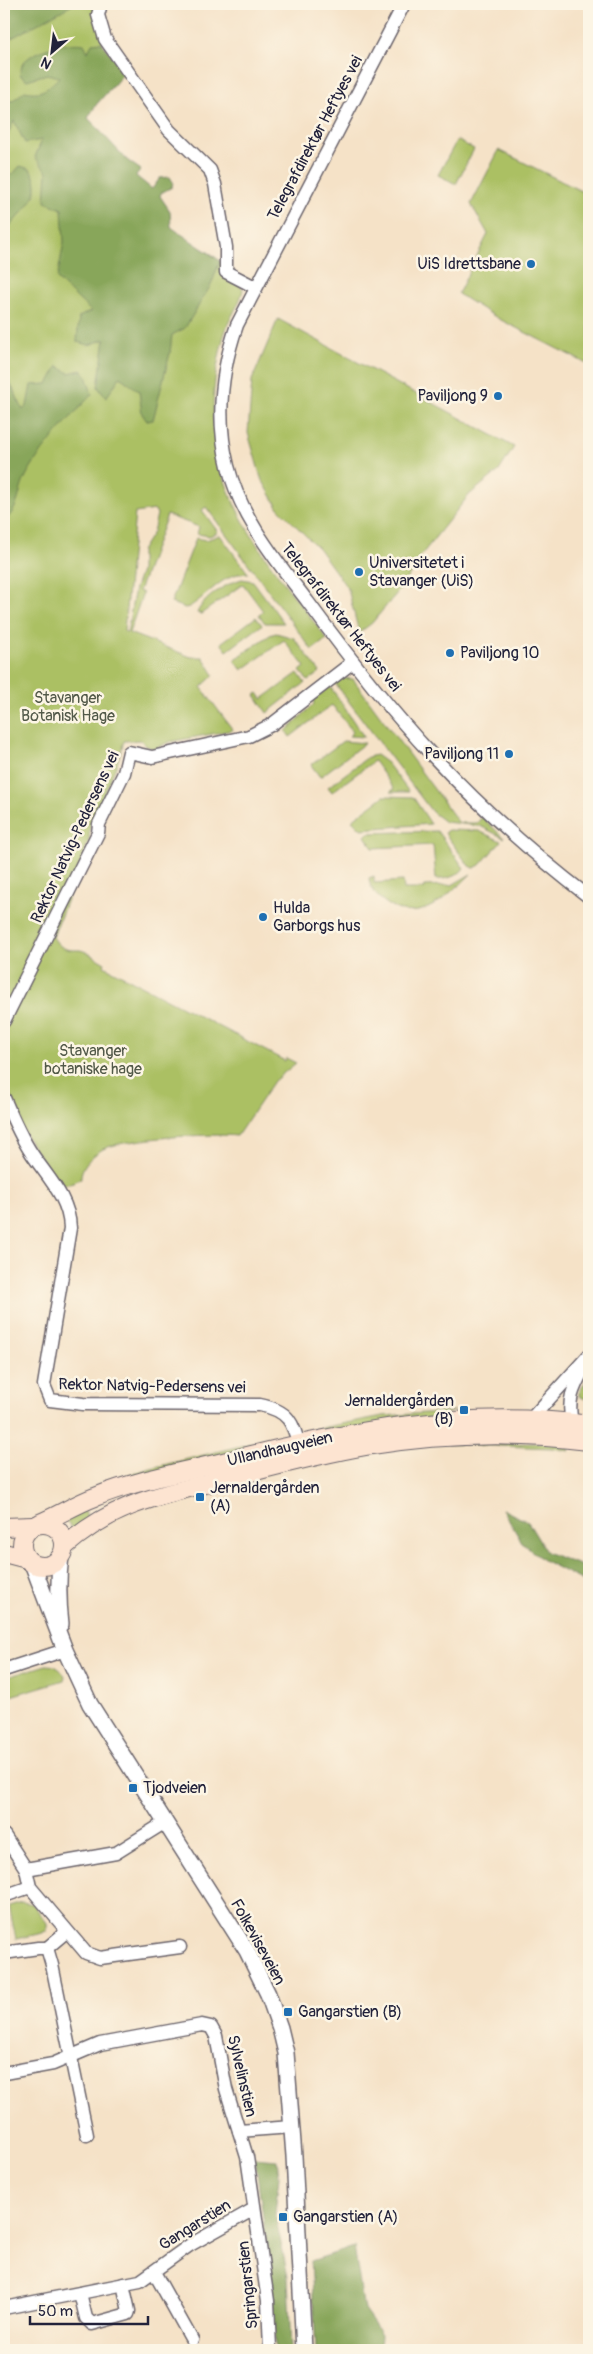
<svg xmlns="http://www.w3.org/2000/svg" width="593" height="2354" font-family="Pangolin,sans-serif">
<rect width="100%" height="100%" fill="#fcf5e5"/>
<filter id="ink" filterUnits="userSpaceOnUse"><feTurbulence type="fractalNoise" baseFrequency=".02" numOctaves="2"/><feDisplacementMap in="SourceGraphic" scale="10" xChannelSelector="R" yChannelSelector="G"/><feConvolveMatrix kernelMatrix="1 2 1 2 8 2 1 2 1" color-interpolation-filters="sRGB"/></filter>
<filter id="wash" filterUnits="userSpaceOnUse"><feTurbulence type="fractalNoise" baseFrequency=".0096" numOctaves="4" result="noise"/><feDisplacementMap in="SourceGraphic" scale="20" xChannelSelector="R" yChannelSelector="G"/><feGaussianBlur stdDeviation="1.12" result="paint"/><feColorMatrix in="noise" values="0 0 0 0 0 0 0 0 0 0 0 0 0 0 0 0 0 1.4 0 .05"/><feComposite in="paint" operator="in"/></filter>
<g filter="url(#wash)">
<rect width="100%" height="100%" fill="#f5e2c7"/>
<g fill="#abc064" stroke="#667150" fill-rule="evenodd">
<path d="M4 4H97L103 41 44 153 213 255 222 263 243 289C241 301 233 313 228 324 224 334 221 346 219 357 193 480 258 548 327 639L312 650 206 507 202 510 218 532 210 536 197 534 199 527 167 515 139 591 143 593 129 633 191 657H203L214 675 201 687 233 730 169 742 154 749 146 746 141 740 124 741 117 764 90 826 89 840 53 937C61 950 67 950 80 950 87 951 99 960 105 963L104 966 285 1061 286 1058 296 1063 274 1081 237 1136C210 1133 126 1138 103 1149 93 1155 80 1166 81 1179L62 1186C38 1156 11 1120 4 1081ZM155 510 157 514 153 532 141 551V571L135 588 127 633 124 631 135 513Z"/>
<polygon points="457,140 474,149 456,184 438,175"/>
<polygon points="499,150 589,195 589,365 499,319 458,294 488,234 471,204"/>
<polygon points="278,319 514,447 499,471 469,495 419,558 402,587 372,623 359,633 348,589 319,549 279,509 261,478 248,433 252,380"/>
<path d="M220 535 248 573C224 572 208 596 189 607L185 608 171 603 196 538 206 540Z"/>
<path d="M242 579 253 581 284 623H265L259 615 263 611 243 584 201 614 197 613C203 598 227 583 242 579Z"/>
<polygon points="256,617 262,625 227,651 221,643"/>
<polygon points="276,633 294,638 320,672 308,681 300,671 305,667 284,640 242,670 234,660 270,635"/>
<polygon points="298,673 305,683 267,713 255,695 258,693 262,699"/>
<polygon points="342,678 353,679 459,823 477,823 482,817 504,838 480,826 445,822 432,812 334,682"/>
<polygon points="330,686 364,737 349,736 353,732 332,705 290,737 286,731 314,704 313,700"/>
<polygon points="343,741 365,743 320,777 311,765"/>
<polygon points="376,755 387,763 409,792 390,792 394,789 374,761 332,792 328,787 368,757"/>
<polygon points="384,796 413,797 431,824 361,829 352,820"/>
<polygon points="448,830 479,831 501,841 480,865 474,868 469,866 446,835 445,832"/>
<path d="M437 831 464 868C459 876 445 880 436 879L433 845 373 848 365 836 368 833Z"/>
<path d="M471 874 459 886H457C437 907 412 922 386 903 376 896 370 889 369 878L374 876V883L403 881 404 889H424L425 886 452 885Z"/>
<polygon points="589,1375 589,1397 585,1399 579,1396 579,1393"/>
<polygon points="454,1411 434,1417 317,1434 310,1430 383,1416"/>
<polygon points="277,1437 275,1443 100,1489 98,1485 147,1469"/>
<polygon points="549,1443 570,1448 569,1451 553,1448 448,1444"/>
<polygon points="84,1508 88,1519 73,1530 64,1519"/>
<path d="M46 1665C55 1665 60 1668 65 1676L64 1680 4 1698V1678Z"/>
<polygon points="22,1902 33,1904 47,1923 47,1932 16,1939 9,1906"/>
</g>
<g fill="#88a65a" stroke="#55644a">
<polygon points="4,4 74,4 4,42"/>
<path d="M101 42 125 72 96 105 88 118 127 160 141 170 136 176 152 189 160 178 170 177 173 182 172 187 161 193 160 196 170 211 171 227 220 261 211 285 185 328 172 335 170 353 153 420 147 421 142 414 139 391 120 377 106 398 98 387 105 339 89 345 77 342 79 317 91 311 57 279 64 242 62 209 45 202 47 172 35 157 42 140 25 143 14 121 7 136 4 153V100L12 101 25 91C41 95 48 89 59 77L47 74 27 80 20 75C21 71 21 67 23 63 33 50 68 41 84 44L88 52 92 43Z"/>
<path d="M20 166 30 169C50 199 15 213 4 235V175L13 174Z"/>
<path d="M58 366 69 373 81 370 86 376 92 394C71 417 39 450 25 478 17 495 20 508 4 521V375L6 374 23 410 27 406 31 385 48 384Z"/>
<polygon points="502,1509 528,1522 546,1552 589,1569 589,1584 543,1560 523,1544"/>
<polygon points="255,2158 277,2160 279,2176 275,2214 288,2277 291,2350 275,2350 272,2283"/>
<polygon points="354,2247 364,2310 381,2334 380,2350 316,2350 311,2261"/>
</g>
</g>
<g filter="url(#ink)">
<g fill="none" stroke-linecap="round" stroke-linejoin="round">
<g stroke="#6c656c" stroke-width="15">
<g id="minor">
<polyline points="101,4 98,15 105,39 169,130 210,170 215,184 226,247 226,272 255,287"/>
<path d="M404 4 237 325C221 371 216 419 228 466 241 518 276 560 308 602 347 655 387 707 432 755 480 807 533 854 589 897"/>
<polyline points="4,1021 98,833 99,824 124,773 129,752 152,757 249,736 271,725 353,662"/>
<path d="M4 1098C12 1117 20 1136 32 1154 48 1178 69 1198 70 1228L44 1385 50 1400 83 1404 260 1405C291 1411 293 1424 301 1452"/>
<polyline points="530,1420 589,1355"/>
<path d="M572 1422C566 1397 576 1384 587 1362"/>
<polyline points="4,1670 65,1650"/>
<polyline points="4,1835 26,1869 30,1887 86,1953 100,1958 180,1947"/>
<polyline points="26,1869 116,1853 164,1823"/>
<polyline points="4,1896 30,1887"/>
<polyline points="47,1948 52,1965 87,2135"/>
<polyline points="47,1948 66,1932"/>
<polyline points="4,1953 38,1948 47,1948"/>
<polyline points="4,2073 53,2064 100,2044 202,2025 211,2027 216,2036 226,2089 247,2157 268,2301 270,2350"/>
<polyline points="239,2131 292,2127"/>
<polyline points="154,2272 192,2340"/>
<polyline points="80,2293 86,2318 92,2324 128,2314 129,2311 123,2284"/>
<polyline points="4,2308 140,2281 190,2245 254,2209"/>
</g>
</g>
<g stroke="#6c656c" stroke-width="18">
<g id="tertiary">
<polyline points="32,1563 65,1650 90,1704 247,1951 268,1994 280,2028 286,2053 294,2156 304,2350"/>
<path d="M61 1624C58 1600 58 1579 61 1555"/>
</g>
</g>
<g stroke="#6c656c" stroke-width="20">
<g id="secondary">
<path d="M40 1523C59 1515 76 1504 95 1497 134 1481 178 1473 219 1463 339 1433 464 1407 589 1425"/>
<circle cx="43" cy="1545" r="21"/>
<polyline points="4,1527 33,1526"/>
<path d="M64 1547C116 1501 164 1495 229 1478 275 1466 320 1454 366 1446 440 1434 515 1432 589 1441"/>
<polyline points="4,1553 27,1559"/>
</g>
</g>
<use href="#minor" stroke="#fff" stroke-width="12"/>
<use href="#tertiary" stroke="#fff" stroke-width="15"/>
<use href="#secondary" stroke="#fde4d1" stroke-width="18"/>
</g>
</g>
<g fill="#1f6fb2" stroke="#fcf5e5" stroke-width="2">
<circle cx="531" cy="264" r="5"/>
<circle cx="498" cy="396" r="5"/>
<circle cx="359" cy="572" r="5"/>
<circle cx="450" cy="653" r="5"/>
<circle cx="509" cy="754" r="5"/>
<circle cx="263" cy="917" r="5"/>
<rect x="459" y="1405" width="10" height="10" rx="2.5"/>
<rect x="195" y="1492" width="10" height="10" rx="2.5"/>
<rect x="128" y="1783" width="10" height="10" rx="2.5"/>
<rect x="283" y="2007" width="10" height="10" rx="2.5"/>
<rect x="278" y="2212" width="10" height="10" rx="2.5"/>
</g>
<g text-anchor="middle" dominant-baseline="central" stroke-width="5" stroke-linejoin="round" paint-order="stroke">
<g font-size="16" fill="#22223b" stroke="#fcf5e5">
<text transform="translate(315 138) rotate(-62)">Telegrafdirektør Heftyes vei</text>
<text transform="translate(341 617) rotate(52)">Telegrafdirektør Heftyes vei</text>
<text transform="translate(75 837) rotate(-65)">Rektor Natvig-Pedersens vei</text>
<text transform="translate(152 1386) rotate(1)">Rektor Natvig-Pedersens vei</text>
<text transform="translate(280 1449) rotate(-13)">Ullandhaugveien</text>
<text transform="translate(258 1942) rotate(61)">Folkeviseveien</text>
<text transform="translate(242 2076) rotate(77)">Sylvelinstien</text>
<text transform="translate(195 2225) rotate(-32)">Gangarstien</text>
<text transform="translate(248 2285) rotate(-96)">Springarstien</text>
</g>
<g font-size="16" fill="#22223b" stroke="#fcf5e5" text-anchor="start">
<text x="521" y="264" text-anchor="end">UiS Idrettsbane</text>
<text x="488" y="396" text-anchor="end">Paviljong 9</text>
<text x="369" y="563">Universitetet i<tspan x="369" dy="18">Stavanger (UiS)</tspan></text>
<text x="460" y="653">Paviljong 10</text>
<text x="499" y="754" text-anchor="end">Paviljong 11</text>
<text x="273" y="908">Hulda<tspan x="273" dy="18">Garborgs hus</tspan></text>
<text x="454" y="1401" text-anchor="end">Jernaldergården<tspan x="454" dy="18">(B)</tspan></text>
<text x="210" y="1488">Jernaldergården<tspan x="210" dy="18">(A)</tspan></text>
<text x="143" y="1788">Tjodveien</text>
<text x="298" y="2012">Gangarstien (B)</text>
<text x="293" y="2217">Gangarstien (A)</text>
</g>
<g font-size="16" fill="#525949" stroke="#fcf5e5">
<text x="68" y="698">Stavanger<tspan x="68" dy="18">Botanisk Hage</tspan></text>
<text x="93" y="1051">Stavanger<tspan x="93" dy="18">botaniske hage</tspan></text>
</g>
</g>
<rect width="593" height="2354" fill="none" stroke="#fcf5e5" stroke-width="20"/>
<g transform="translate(52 52) rotate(208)" stroke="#fcf5e5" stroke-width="4" paint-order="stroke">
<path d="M0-4L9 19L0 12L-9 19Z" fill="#22223b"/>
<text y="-8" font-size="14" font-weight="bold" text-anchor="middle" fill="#22223b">N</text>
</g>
<path d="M30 2316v8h118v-8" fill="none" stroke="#22223b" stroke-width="2.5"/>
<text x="38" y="2316" font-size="15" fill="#22223b" stroke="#fcf5e5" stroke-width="4" paint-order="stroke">50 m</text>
</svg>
